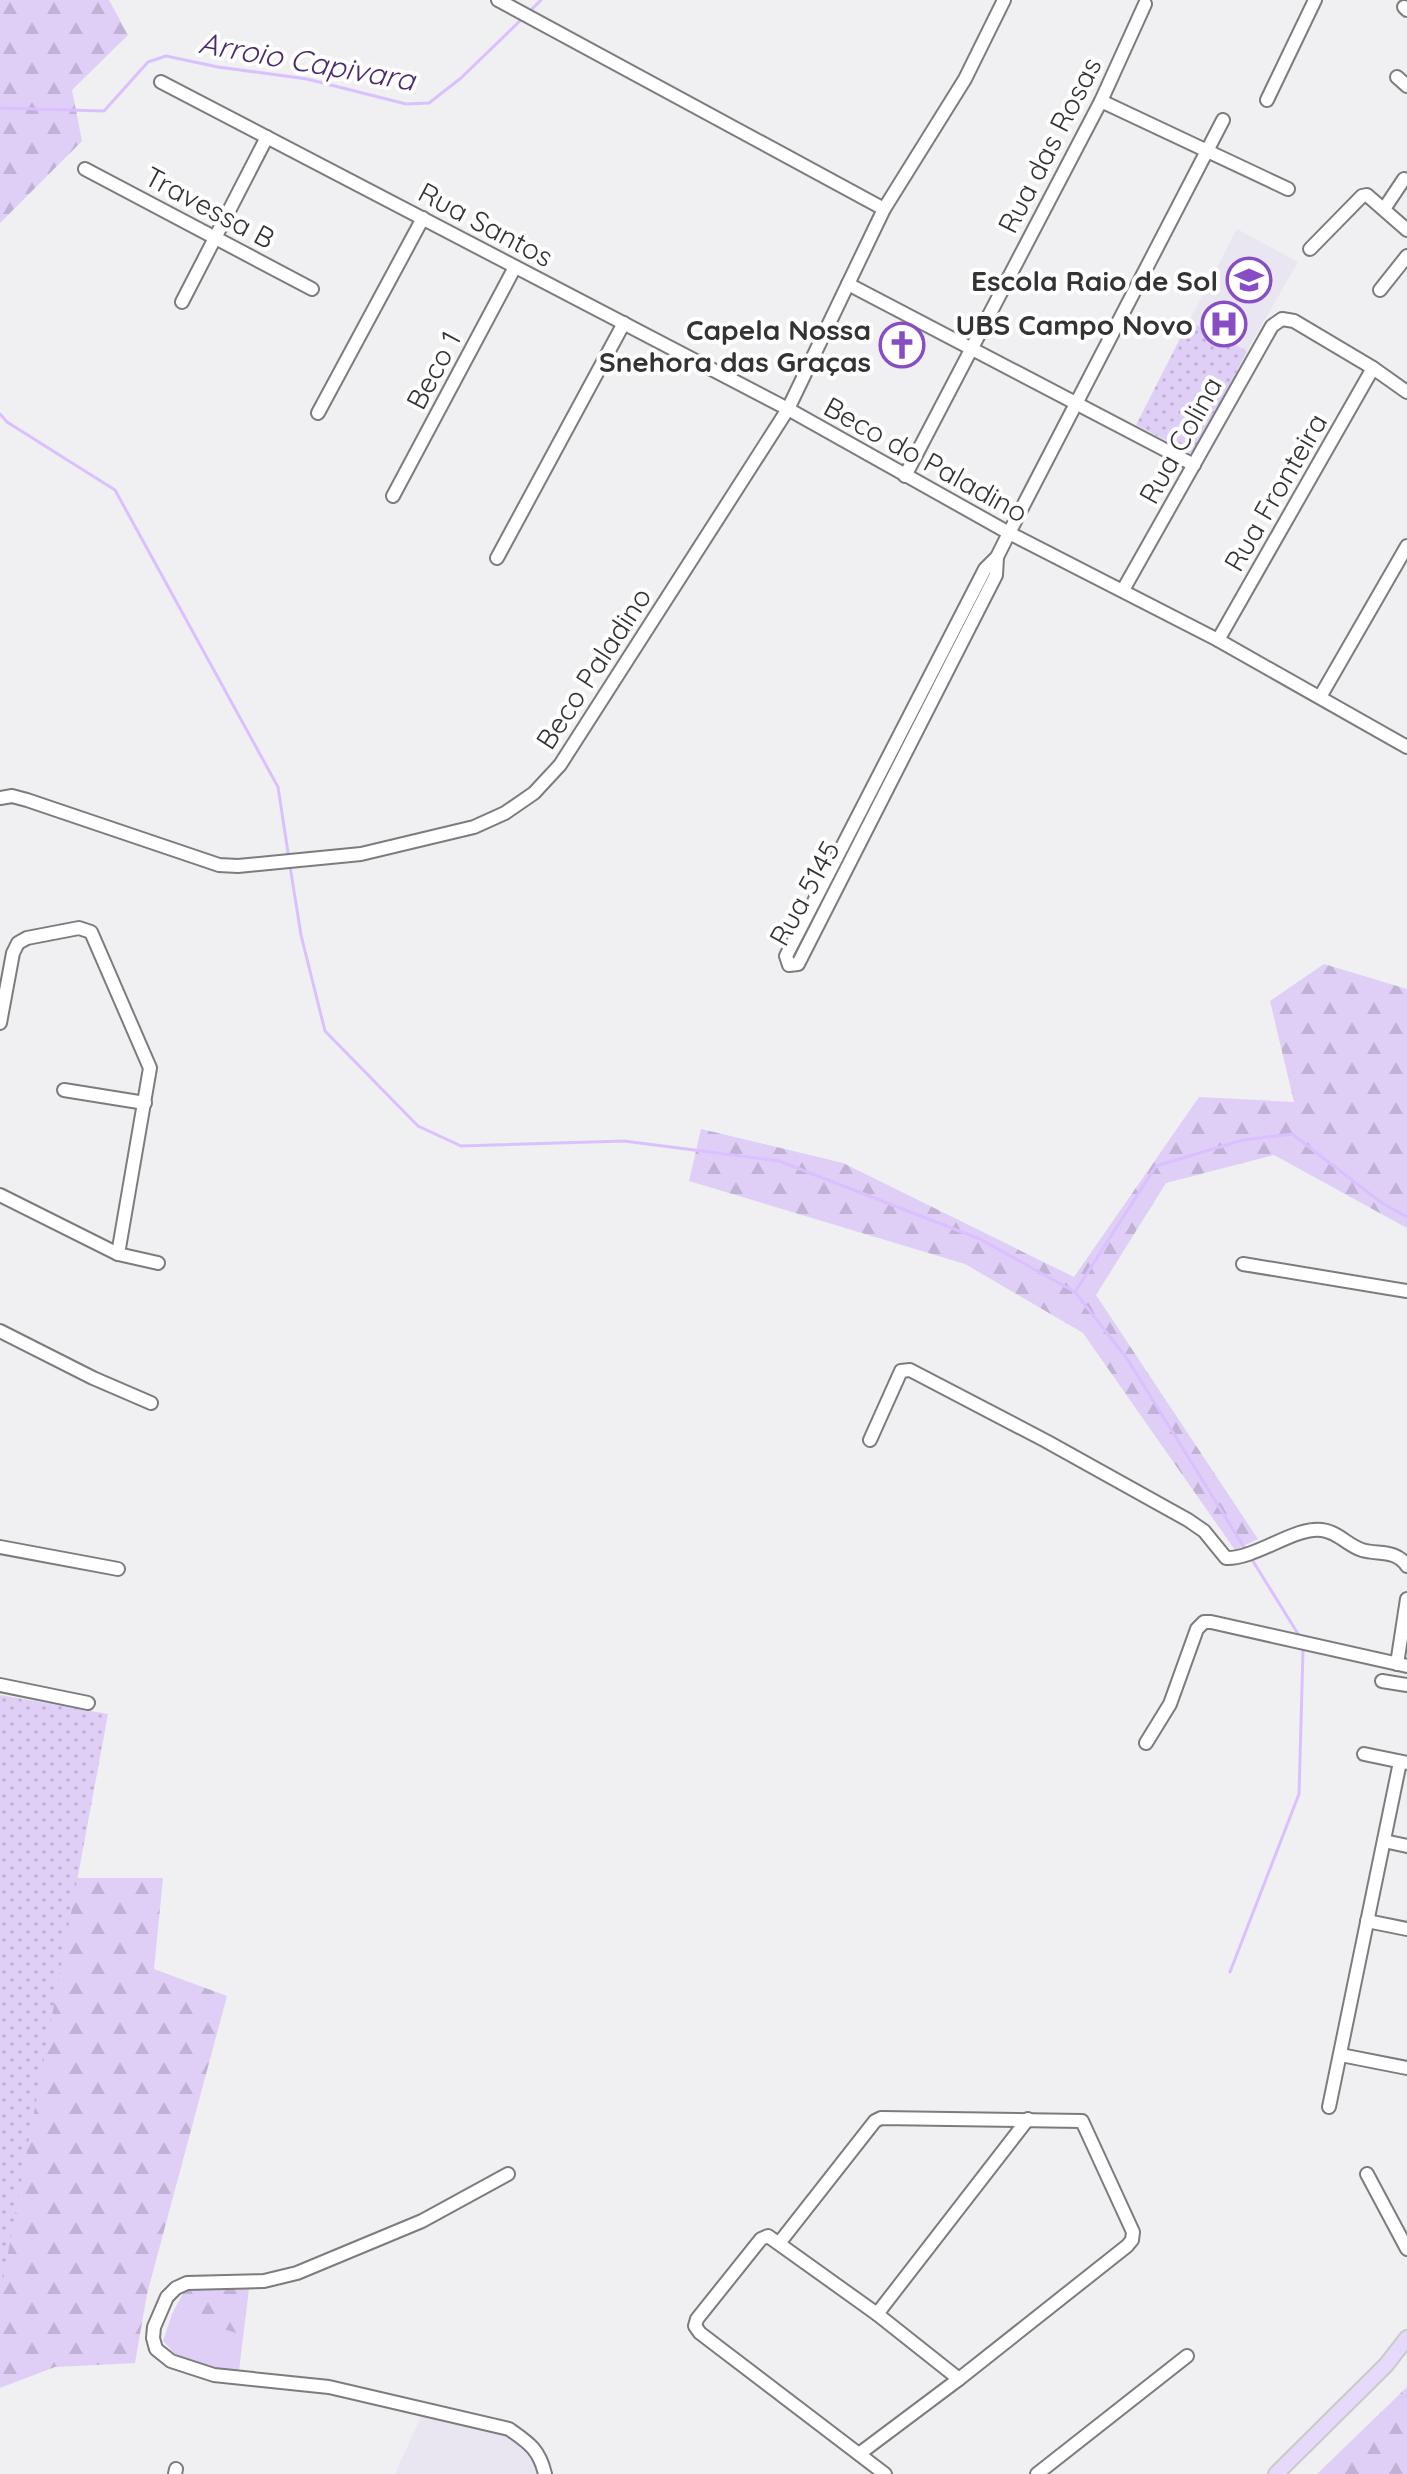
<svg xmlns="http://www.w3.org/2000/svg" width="1407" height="2474" font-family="Quicksand,sans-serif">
<defs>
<pattern id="forest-firs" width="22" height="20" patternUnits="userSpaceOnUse" patternTransform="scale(2)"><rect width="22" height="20" fill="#dfcff7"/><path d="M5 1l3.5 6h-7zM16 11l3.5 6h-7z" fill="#c0b2d4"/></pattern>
<pattern id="park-dots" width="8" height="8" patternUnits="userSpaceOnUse" patternTransform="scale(2)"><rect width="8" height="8" fill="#dfcff7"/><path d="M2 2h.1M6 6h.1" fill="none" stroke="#c0b2d4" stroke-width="1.8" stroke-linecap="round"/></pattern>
</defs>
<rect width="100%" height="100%" fill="#f0eff2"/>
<g fill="#eae6f1">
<polygon points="1237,229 1298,262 1247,351 1189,321"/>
<polygon points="421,2417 514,2436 539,2468 537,2474 395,2474"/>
</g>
<polygon fill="#dfcff7" points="249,2287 239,2371 215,2368 178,2357 163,2341 172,2314 185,2290"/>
<g fill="url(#forest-firs)">
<polygon points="0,0 109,0 128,35 72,90 82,141 0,223"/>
<polygon points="1324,964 1407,989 1407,1228 1274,1155 1166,1183 1096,1295 1258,1539 1235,1550 1083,1333 965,1264 689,1181 701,1129 843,1163 1074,1277 1199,1097 1294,1102 1270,1001"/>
<polygon points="0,1763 78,1878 163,1878 154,1969 227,1996 147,2294 135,2363 55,2367 0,2388"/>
<polygon points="249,2287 243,2335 210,2325 195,2305 172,2314 185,2290"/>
<polygon points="1407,2387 1407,2474 1317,2474"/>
</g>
<g fill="url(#park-dots)">
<polygon points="1189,321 1247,351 1194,455 1136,425"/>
<polygon points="0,1695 108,1714 0,2296"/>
</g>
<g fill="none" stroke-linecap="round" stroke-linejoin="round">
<g stroke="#dac0fe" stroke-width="3">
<polyline points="529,12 541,0"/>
<polyline points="0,108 104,111 148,62 166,56 218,67 307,79 406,104 429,103 461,78 524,17"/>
<polyline points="0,414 7,422 115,490 278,787 289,859"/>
<polyline points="290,866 301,935 325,1031 418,1126 461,1146 624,1141 779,1161 980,1239 1075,1292 1128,1360 1247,1552"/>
<polyline points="1075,1292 1156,1166 1243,1140 1292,1134 1382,1203 1407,1217"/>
<polyline points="1251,1558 1300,1637"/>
<polyline points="1230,1972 1299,1794 1303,1651"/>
</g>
<g stroke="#7c7b7e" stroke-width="16">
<g id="minor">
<polyline points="498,0 884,209"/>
<polyline points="1404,7 1407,10"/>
<polyline points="1397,77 1407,86"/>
<polyline points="161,82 788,409 1009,533 1218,640 1407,747"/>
<polyline points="1267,100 1315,0"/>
<polyline points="1101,101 1288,189"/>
<polyline points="85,169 312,289"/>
<polyline points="1384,209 1404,179"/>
<polyline points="1310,249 1362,196 1367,195 1407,230"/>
<polyline points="848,284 1194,465"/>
<polyline points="1380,290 1407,256"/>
<polyline points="182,302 267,137"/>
<polyline points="318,413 423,218"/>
<polyline points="905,476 1101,101 1145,4"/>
<polyline points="393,496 515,267"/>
<polyline points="997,557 985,569 786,956 789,965 798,964 996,575 997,557 1009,533 1223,120"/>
<polyline points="497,558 624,323"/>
<polyline points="1123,590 1272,326 1282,319 1294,321 1373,368 1407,392"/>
<polyline points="1218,640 1373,368"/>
<polyline points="1320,697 1407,546"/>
<polyline points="0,798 12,796 27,800 219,865 238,866 361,854 474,827 505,813 534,793 560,765 788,409 884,209 965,79 1004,0"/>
<polyline points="0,1023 13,953 18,943 27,938 79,928 91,932 150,1068 118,1254"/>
<polyline points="64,1090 145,1103"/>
<polyline points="0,1195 118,1254 158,1263"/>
<polyline points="1243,1264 1407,1291"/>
<polyline points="0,1331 93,1378 151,1403"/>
<path d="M870 1440 901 1371 910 1370 1046 1441 1188 1520 1204 1531 1226 1558C1256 1559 1295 1526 1322 1530 1338 1532 1347 1545 1362 1550 1378 1555 1396 1549 1407 1566"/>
<polyline points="0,1547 118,1569"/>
<polyline points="1397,1664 1407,1599"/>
<polyline points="1382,1681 1407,1685"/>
<polyline points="0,1685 88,1703"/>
<polyline points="1146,1743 1170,1704 1197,1629 1204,1622 1211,1622 1407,1666"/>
<polyline points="1364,1754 1407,1763"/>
<polyline points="1384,1841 1407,1846"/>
<polyline points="1367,1921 1407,1929"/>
<polyline points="1341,2055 1407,2068"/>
<polyline points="1329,2107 1400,1762"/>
<path d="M508 2174 422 2221 297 2273 264 2281 187 2283 176 2288 167 2297 154 2327 153 2338 156 2349 171 2361 214 2375 329 2387 509 2429C529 2443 539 2449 545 2474"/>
<polyline points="1367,2174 1407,2249"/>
<polyline points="780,2242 875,2121 881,2118 1082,2121 1133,2232 1132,2240 1127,2246 959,2379 859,2454"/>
<polyline points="877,2314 1028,2119"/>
<polyline points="175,2474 176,2469"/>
<polyline points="885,2474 700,2333 695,2326 697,2319 761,2239 768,2236 877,2314 959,2379"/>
<polyline points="1037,2474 1187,2356"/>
</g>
</g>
<g stroke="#cacaca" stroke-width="18">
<polyline id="major" points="1276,2474 1386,2365 1407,2338"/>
</g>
<use href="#minor" stroke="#fff" stroke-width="12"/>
<use href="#major" stroke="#e6d9fa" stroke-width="14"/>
</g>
<defs>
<g id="school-ring" transform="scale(2.3)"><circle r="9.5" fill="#fff" stroke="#874dc4" stroke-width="1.5"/><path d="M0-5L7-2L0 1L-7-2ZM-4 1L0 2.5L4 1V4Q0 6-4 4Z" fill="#874dc4"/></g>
<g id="hospital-ring" transform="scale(2.3)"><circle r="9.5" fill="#fff" stroke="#874dc4" stroke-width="1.5"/><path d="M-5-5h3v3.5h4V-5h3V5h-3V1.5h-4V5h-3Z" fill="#874dc4"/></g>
<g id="church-ring" transform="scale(2.3)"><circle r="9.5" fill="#fff" stroke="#874dc4" stroke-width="1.5"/><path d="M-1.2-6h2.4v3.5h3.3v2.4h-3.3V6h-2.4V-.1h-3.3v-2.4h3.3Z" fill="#874dc4"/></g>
</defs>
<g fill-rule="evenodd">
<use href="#school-ring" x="1249" y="280"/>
<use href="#hospital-ring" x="1224" y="324"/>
<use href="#church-ring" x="902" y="345"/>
</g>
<g text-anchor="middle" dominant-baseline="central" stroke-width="8" stroke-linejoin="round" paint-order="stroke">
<g font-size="28" fill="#333334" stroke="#fff">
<text transform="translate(1049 145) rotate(-63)">Rua das Rosas</text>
<text transform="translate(210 207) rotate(28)">Travessa B</text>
<text transform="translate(486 224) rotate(28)">Rua Santos</text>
<text transform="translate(433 370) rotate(-62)">Beco 1</text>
<text transform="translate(1180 440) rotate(-61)">Rua Colina</text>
<text transform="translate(926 459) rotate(29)">Beco do Paladino</text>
<text transform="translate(1275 492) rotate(-60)">Rua Fronteira</text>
<text transform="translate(593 668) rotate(-57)">Beco Paladino</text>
<text transform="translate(804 893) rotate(-61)">Rua 5145</text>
</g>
<g font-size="28" font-weight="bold" fill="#333334" stroke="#fff" text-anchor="end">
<text x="1218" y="280">Escola Raio de Sol</text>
<text x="1193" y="324">UBS Campo Novo</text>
<text x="871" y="329">Capela Nossa<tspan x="871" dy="32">Snehora das Graças</tspan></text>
</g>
<g font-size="30" font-style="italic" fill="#4b296f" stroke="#fff">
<text transform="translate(307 61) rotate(10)">Arroio Capivara</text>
</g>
</g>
</svg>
